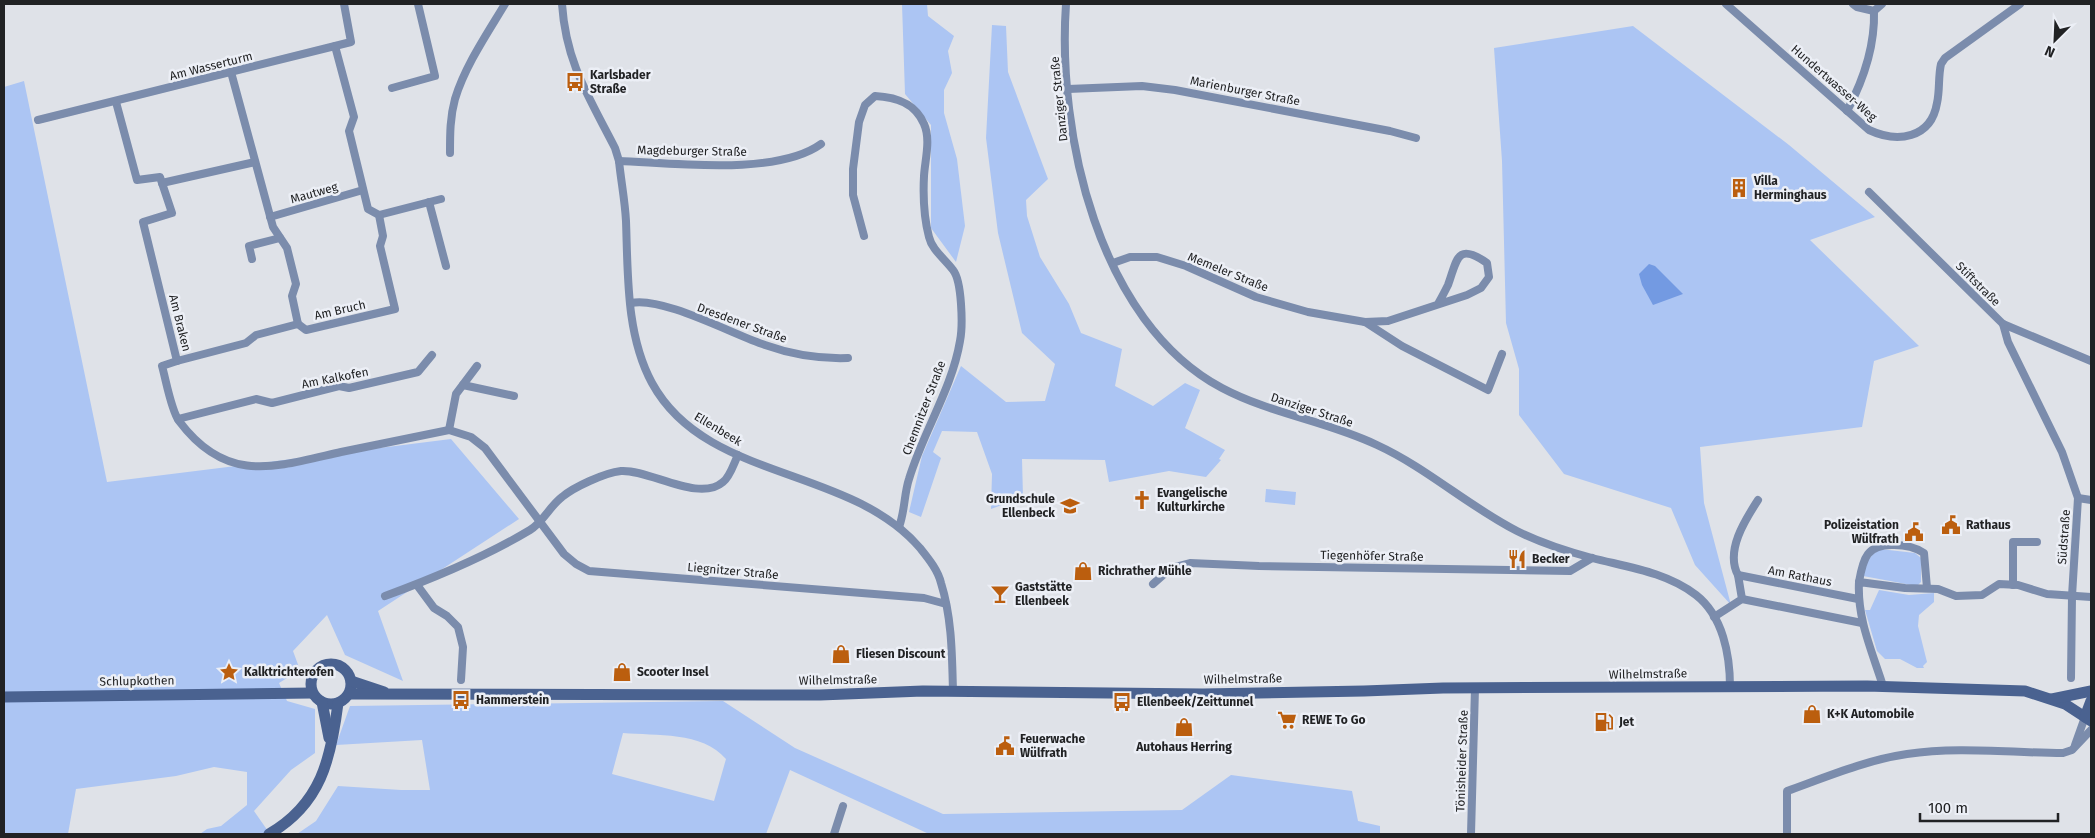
<svg xmlns="http://www.w3.org/2000/svg" width="2095" height="838" font-family="'Fira Sans',sans-serif">
<rect width="100%" height="100%" fill="#dfe2e8"/>
<g fill="#acc5f3" fill-rule="evenodd">
<polygon points="902,4 927,4 928,16 954,36 948,51 952,73 944,90 944,113 957,159 965,226 956,262 931,228 931,125 905,94"/>
<polygon points="992,25 1006,26 1008,72 1048,179 1026,200 1027,216 1040,257 1069,304 1081,333 1122,349 1115,386 1153,406 1185,383 1200,390 1185,428 1225,450 1219,459 1221,460 1206,477 1169,471 1109,482 1105,460 1022,459 1023,497 991,509 992,474 977,432 942,431 933,452 941,458 921,517 909,512 922,456 961,366 1006,402 1045,401 1055,364 1022,333 998,233 986,138"/>
<polygon points="1633,26 1789,145 1875,217 1810,240 1919,346 1874,361 1862,427 1700,447 1704,503 1731,605 1695,565 1671,508 1564,474 1519,415 1519,369 1506,323 1502,161 1494,48"/>
<polygon points="24,81 107,482 451,439 519,519 378,611 403,681 345,655 327,615 293,651 300,670 279,683 287,701 315,709 315,753 291,770 254,811 270,834 200,834 207,829 221,826 247,805 247,772 214,767 176,776 76,789 68,834 4,834 4,87"/>
<polygon points="1266,489 1296,492 1295,505 1265,502"/>
<path d="M1880 549 1915 553 1921 558V582L1917 586 1863 576C1864 564 1870 555 1880 549Z"/>
<polygon points="1879,590 1909,595 1934,593 1934,602 1919,615 1918,626 1927,662 1923,666 1924,668 1917,668 1900,659 1885,659 1877,651 1865,610 1870,610"/>
<path d="M723 701 795 748 943 814 1182 810 1231 775 1352 791 1358 821 1380 826V834H929L790 770 766 834H297L316 821 338 786 401 790H430L422 740 336 745 350 706ZM623 733C656 736 702 731 726 759L714 801 612 774Z"/>
</g>
<polygon fill="#739ae2" points="1649,264 1655,266 1683,294 1653,305 1642,285 1639,274"/>
<g fill="none" stroke-linecap="round" stroke-linejoin="round">
<g stroke="#7b8cac" stroke-width="8">
<path d="M562 4C566 63 589 97 615 148L619 161C621 181 625 201 626 221 628 275 626 335 652 383 706 482 849 465 920 548 928 558 938 570 941 583 952 618 952 655 953 692"/>
<path d="M1066 4C1057 133 1098 322 1222 388 1271 414 1327 421 1377 445 1427 468 1468 506 1517 531 1541 543 1566 551 1592 558 1627 567 1666 572 1696 595 1723 616 1730 655 1730 687"/>
<path d="M1726 4 1869 130C1897 143 1931 139 1937 103 1940 90 1938 77 1941 64L1945 58 2020 4"/>
<polyline points="1853,4 1857,7 1874,11 1882,4"/>
<polyline points="231,72 273,227 287,248 296,284 292,296 298,324"/>
<polyline points="392,88 435,76 418,4"/>
<polyline points="1068,89 1142,86 1175,90 1390,131 1416,138"/>
<path d="M116 102 137 180 160 177 172 213 143 222 177 361 162 366C166 380 171 410 179 421 227 485 275 467 341 452 377 445 413 437 449 430L471 437 485 448 564 554 576 564 589 571 924 598 946 604"/>
<path d="M1847 111C1863 81 1875 45 1874 11"/>
<polyline points="38,120 351,42 344,4"/>
<path d="M450 153C450 134 450 117 455 99 465 66 487 34 505 4"/>
<path d="M619 161C673 163 777 176 821 144"/>
<polyline points="162,183 255,162"/>
<polyline points="1869,192 2003,324 2091,361"/>
<polyline points="429,202 446,266"/>
<polyline points="379,215 441,199"/>
<polyline points="270,217 363,190"/>
<path d="M864 236 853 195V169L859 122 865 105 875 96C896 97 915 103 924 124 931 139 925 160 924 176 923 195 924 218 929 237 932 250 945 259 953 270 962 281 963 326 960 341 952 389 923 432 909 479 904 494 905 511 899 527"/>
<polyline points="252,259 249,246 280,238"/>
<polyline points="1113,263 1130,257 1157,257 1186,266 1256,297 1308,312 1365,322 1402,346 1488,390 1502,354"/>
<path d="M631 303C662 296 732 334 765 345 793 355 819 359 848 358"/>
<path d="M1365 322 1388 321 1467 295 1481 288 1489 277 1487 263C1456 241 1457 261 1448 285 1445 291 1442 297 1439 302"/>
<polyline points="2003,324 2008,342 2062,452 2078,498 2072,596 2071,678"/>
<polyline points="177,361 246,343 256,335 298,324 306,330 395,309 380,246 383,236 379,215 368,209 349,131 354,117 335,46"/>
<polyline points="463,385 514,396"/>
<polyline points="178,419 256,399 272,403 339,386 349,388 418,372 432,355"/>
<polyline points="449,430 456,394 477,366"/>
<polyline points="2078,498 2091,500"/>
<path d="M1738 575C1725 551 1745 520 1758 500"/>
<path d="M1859 582C1863 558 1867 544 1894 545 1905 545 1915 547 1924 553L1927 588"/>
<polyline points="1153,584 1171,568 1190,563 1259,566 1570,571 1592,558"/>
<polyline points="417,585 434,608 447,616 458,627 463,647 461,680"/>
<polyline points="2013,585 2013,542 2037,542"/>
<path d="M385 596C434 578 485 557 530 530 543 522 550 506 562 497 574 487 604 473 621 471 649 469 699 503 723 482 730 477 734 463 738 455"/>
<polyline points="1742,599 1862,623"/>
<polyline points="1714,617 1742,599 1738,575 1858,599"/>
<path d="M1883 686C1872 651 1857 619 1859 582L1905 588 1938 589 1956 596 1982 595 1999 584 2018 585 2047 594 2091 597"/>
<polyline points="2075,745 2085,717"/>
<polyline points="834,834 843,806"/>
<polyline points="1471,834 1475,688"/>
<path d="M1787 834V791C1826 777 1866 760 1907 754 1959 746 2011 753 2063 753L2072 750 2091 730"/>
</g>
<g stroke="#4a6290" stroke-width="11">
<circle cx="331" cy="684" r="20"/>
<polyline points="351,681 384,692"/>
<polyline points="349,694 820,695 923,691 1203,694 1364,691 1443,688 1867,686 2025,691 2065,704 2091,721"/>
<polyline points="4,697 312,693"/>
<polyline points="2052,699 2091,691"/>
<polyline points="322,702 329,738"/>
<polyline points="2085,717 2091,701"/>
<path d="M269 834C321 804 331 759 338 703"/>
</g>
</g>
<defs>
<g id="bus-bare" transform="scale(1.5)"><path d="M-5-6H5V4H4V6H2V4H-2V6H-4V4H-5ZM-3.5-4V0h7V-4ZM-3.5 1.2v1.5H-2V1.2ZM2 1.2v1.5H3.5V1.2Z" fill="#bb5e0e" stroke="#eceff6" stroke-width="2.5" paint-order="stroke"/></g>
<g id="building-bare" transform="scale(1.5)"><path d="M-4-6H4V6H1V3H-1V6H-4ZM-2.5-4.3h1.7v1.8h-1.7ZM.8-4.3h1.7v1.8H.8ZM-2.5-1h1.7V.8h-1.7ZM.8-1h1.7V.8H.8Z" fill="#bb5e0e" stroke="#eceff6" stroke-width="2.5" paint-order="stroke"/></g>
<g id="church-bare" transform="scale(1.5)"><path d="M-1.2-6h2.4v3.5h3.3v2.4h-3.3V6h-2.4V-.1h-3.3v-2.4h3.3Z" fill="#bb5e0e" stroke="#eceff6" stroke-width="2.5" paint-order="stroke"/></g>
<g id="school-bare" transform="scale(1.5)"><path d="M0-5L7-2L0 1L-7-2ZM-4 1L0 2.5L4 1V4Q0 6-4 4Z" fill="#bb5e0e" stroke="#eceff6" stroke-width="2.5" paint-order="stroke"/></g>
<g id="civic-bare" transform="scale(1.5)"><path d="M-.6-6.5H3V-4.5H.6V-3L4-1V1h2V6H-6V1h2V-1L-.6-3ZM-1.2 2.5V6h2.4V2.5Z" fill="#bb5e0e" stroke="#eceff6" stroke-width="2.5" paint-order="stroke"/></g>
<g id="restaurant-bare" transform="scale(1.5)"><path d="M-5-6h1v4h1v-4h1v4h1v-4h1v5L-1.5 .5V6h-2V.5L-5-1ZM5-6V6H3V1.5H1.5Q1.5-4 5-6Z" fill="#bb5e0e" stroke="#eceff6" stroke-width="2.5" paint-order="stroke"/></g>
<g id="shop-bare" transform="scale(1.5)"><path d="M-5-2.5h2.3a2.7 3.5 0 0 1 5.4 0H5L5.5 6h-11ZM-1.5-2.5h3a1.5 2.3 0 0 0-3 0Z" fill="#bb5e0e" stroke="#eceff6" stroke-width="2.5" paint-order="stroke"/></g>
<g id="bar-bare" transform="scale(1.5)"><path d="M-6-5H6L.8 .8V4.5H3.5V6h-7V4.5H-.8V.8Z" fill="#bb5e0e" stroke="#eceff6" stroke-width="2.5" paint-order="stroke"/></g>
<g id="sight-bare" transform="scale(1.5)"><path d="M0-6L1.8-2.2L6-1.7L2.9 1.2L3.7 5.4L0 3.3L-3.7 5.4L-2.9 1.2L-6-1.7L-1.8-2.2Z" fill="#bb5e0e" stroke="#eceff6" stroke-width="2.5" paint-order="stroke"/></g>
<g id="supermarket-bare" transform="scale(1.5)"><path d="M-6-5.5h2.5l.6 2H6L4.5 2H-2.5L-4.4-4H-6ZM-1.5 3.2a1.3 1.3 0 1 0 .1 0ZM3 3.2a1.3 1.3 0 1 0 .1 0Z" fill="#bb5e0e" stroke="#eceff6" stroke-width="2.5" paint-order="stroke"/></g>
<g id="fuel-bare" transform="scale(1.5)"><path d="M-5.5-6h7V0h2V4h1.3V-2.5L3-4.5l.8-.8L6-3V5H2.5V1h-1V6h-7ZM-4.2-4.7v3.2H.2V-4.7Z" fill="#bb5e0e" stroke="#eceff6" stroke-width="2.5" paint-order="stroke"/></g>
</defs>
<g fill-rule="evenodd">
<use href="#bus-bare" x="575" y="82"/>
<use href="#building-bare" x="1739" y="188"/>
<use href="#church-bare" x="1142" y="500"/>
<use href="#school-bare" x="1070" y="506"/>
<use href="#civic-bare" x="1951" y="525"/>
<use href="#civic-bare" x="1914" y="532"/>
<use href="#restaurant-bare" x="1517" y="559"/>
<use href="#shop-bare" x="1083" y="571"/>
<use href="#bar-bare" x="1000" y="594"/>
<use href="#shop-bare" x="841" y="654"/>
<use href="#sight-bare" x="229" y="672"/>
<use href="#shop-bare" x="622" y="672"/>
<use href="#bus-bare" x="461" y="700"/>
<use href="#bus-bare" x="1122" y="702"/>
<use href="#shop-bare" x="1812" y="714"/>
<use href="#supermarket-bare" x="1287" y="720"/>
<use href="#fuel-bare" x="1604" y="722"/>
<use href="#shop-bare" x="1184" y="727"/>
<use href="#civic-bare" x="1005" y="746"/>
</g>
<g text-anchor="middle" dominant-baseline="central" stroke-width="5" stroke-linejoin="round" paint-order="stroke">
<g font-size="12" fill="#212224" stroke="#eceff6">
<text transform="translate(211 66) rotate(-14)">Am Wasserturm</text>
<text transform="translate(1834 83) rotate(41)">Hundertwasser-Weg</text>
<text transform="translate(1245 91) rotate(11)">Marienburger Straße</text>
<text transform="translate(1059 99) rotate(-96)">Danziger Straße</text>
<text transform="translate(692 151) rotate(1)">Magdeburger Straße</text>
<text transform="translate(314 193) rotate(-16)">Mautweg</text>
<text transform="translate(1228 272) rotate(22)">Memeler Straße</text>
<text transform="translate(1978 284) rotate(45)">Stiftstraße</text>
<text transform="translate(340 310) rotate(-13)">Am Bruch</text>
<text transform="translate(180 323) rotate(76)">Am Braken</text>
<text transform="translate(742 323) rotate(20)">Dresdener Straße</text>
<text transform="translate(335 378) rotate(-11)">Am Kalkofen</text>
<text transform="translate(924 408) rotate(-69)">Chemnitzer Straße</text>
<text transform="translate(1312 410) rotate(18)">Danziger Straße</text>
<text transform="translate(718 429) rotate(31)">Ellenbeek</text>
<text transform="translate(2064 537) rotate(-86)">Südstraße</text>
<text transform="translate(1372 556) rotate(1)">Tiegenhöfer Straße</text>
<text transform="translate(733 571) rotate(5)">Liegnitzer Straße</text>
<text transform="translate(1800 576) rotate(11)">Am Rathaus</text>
<text transform="translate(1648 674) rotate(-1)">Wilhelmstraße</text>
<text transform="translate(1243 679) rotate(-1)">Wilhelmstraße</text>
<text transform="translate(838 680) rotate(-1)">Wilhelmstraße</text>
<text transform="translate(137 681) rotate(-1)">Schlupkothen</text>
<text transform="translate(1462 761) rotate(-88)">Tönisheider Straße</text>
</g>
<g font-size="12" font-weight="bold" fill="#212224" stroke="#eceff6" text-anchor="start">
<text x="590" y="75">Karlsbader<tspan x="590" dy="14">Straße</tspan></text>
<text x="1754" y="181">Villa<tspan x="1754" dy="14">Herminghaus</tspan></text>
<text x="1157" y="493">Evangelische<tspan x="1157" dy="14">Kulturkirche</tspan></text>
<text x="1055" y="499" text-anchor="end">Grundschule<tspan x="1055" dy="14">Ellenbeck</tspan></text>
<text x="1899" y="525" text-anchor="end">Polizeistation<tspan x="1899" dy="14">Wülfrath</tspan></text>
<text x="1966" y="525">Rathaus</text>
<text x="1532" y="559">Becker</text>
<text x="1098" y="571">Richrather Mühle</text>
<text x="1015" y="587">Gaststätte<tspan x="1015" dy="14">Ellenbeek</tspan></text>
<text x="856" y="654">Fliesen Discount</text>
<text x="244" y="672">Kalktrichterofen</text>
<text x="637" y="672">Scooter Insel</text>
<text x="476" y="700">Hammerstein</text>
<text x="1137" y="702">Ellenbeek/Zeittunnel</text>
<text x="1827" y="714">K+K Automobile</text>
<text x="1302" y="720">REWE To Go</text>
<text x="1619" y="722">Jet</text>
<text x="1020" y="739">Feuerwache<tspan x="1020" dy="14">Wülfrath</tspan></text>
<text x="1184" y="747" text-anchor="middle">Autohaus Herring</text>
</g>
</g>
<rect width="2095" height="838" fill="none" stroke="#212224" stroke-width="10"/>
<g transform="translate(2055 40) rotate(204)" stroke="#eceff6" stroke-width="4" paint-order="stroke">
<path d="M0-4L9 19L0 12L-9 19Z" fill="#212224"/>
<text y="-8" font-size="14" font-weight="bold" text-anchor="middle" fill="#212224">N</text>
</g>
<path d="M1920 813v8h138v-8" fill="none" stroke="#212224" stroke-width="2.5"/>
<text x="1928" y="813" font-size="15" fill="#212224" stroke="#eceff6" stroke-width="4" paint-order="stroke">100 m</text>
</svg>
